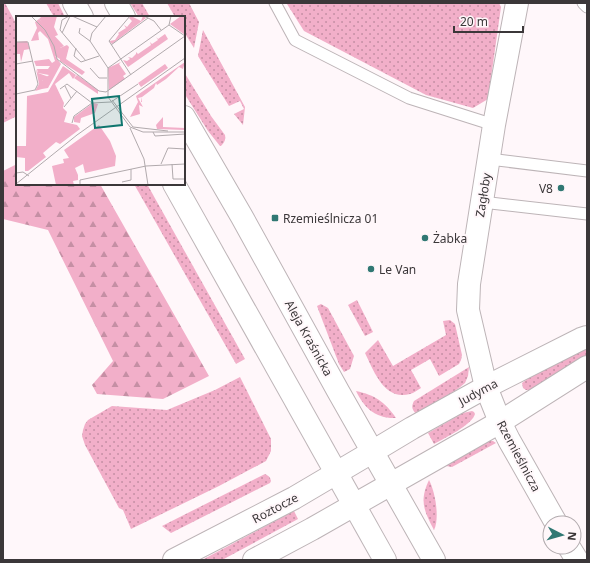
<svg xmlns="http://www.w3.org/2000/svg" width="590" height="563" font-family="'Noto Sans',sans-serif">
<defs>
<pattern id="green-dots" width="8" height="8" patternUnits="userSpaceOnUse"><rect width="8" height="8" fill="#f2afc9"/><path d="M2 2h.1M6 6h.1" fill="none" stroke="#c58fa4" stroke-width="1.8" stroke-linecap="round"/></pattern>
<pattern id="forest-firs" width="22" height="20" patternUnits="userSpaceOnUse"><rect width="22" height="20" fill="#f2afc9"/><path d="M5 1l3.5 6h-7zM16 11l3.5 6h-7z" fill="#c58fa4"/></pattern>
</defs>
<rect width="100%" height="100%" fill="#fff7fa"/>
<g fill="url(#green-dots)">
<polygon points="3,3 5,3 17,25 17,116 3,123"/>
<polygon points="46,3 58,3 65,17 54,17"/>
<polygon points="130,3 142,3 150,17 139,17"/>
<polygon points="167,3 189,3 199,22 194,48 184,32 184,17 175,17"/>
<polygon points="288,3 499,3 501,7 488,99 473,108 426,95 304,31 287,4"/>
<polygon points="203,30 245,107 243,125 234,114 244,109 240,101 229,106 198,56"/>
<path d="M184 72 211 116 225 135C226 140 224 143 221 146H220L208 131 184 93Z"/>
<polygon points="134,184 147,184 245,359 236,364"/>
<polygon points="357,300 373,332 365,336 348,305"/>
<polygon points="321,304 328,308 354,356 350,369 344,372 339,364 317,306"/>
<path d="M450 320 455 324 462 355 461 360 459 364 439 376 430 359 411 370 421 388C417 390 414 393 410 394 384 401 374 371 365 353L378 340 393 366 446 335 443 321Z"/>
<polygon points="587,346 587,357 531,390 526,390 523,388 522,383 526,380"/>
<path d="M469 367 468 376 465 383 459 388 433 405 416 414C412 409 411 407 414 401Z"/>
<polygon points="240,377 271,439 271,451 266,461 219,486 131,529 123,510 119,508 85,445 82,436 83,430 85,424 88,420 112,406 167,410 215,390"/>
<path d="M356 391C375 395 385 402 396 418 376 419 364 408 356 391Z"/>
<path d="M472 411 474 412 475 414C472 425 445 438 434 444L428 433 463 413Z"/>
<polygon points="488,441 493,441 496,443 452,467 446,466 446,464"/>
<path d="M265 474C269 476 270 477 271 481L270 483 171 533 162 526Z"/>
<path d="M429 480C435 491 440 518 434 530 424 511 419 501 429 480Z"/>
<polygon points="294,511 298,519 222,560 202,560"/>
</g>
<polygon fill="url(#forest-firs)" points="17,164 17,184 100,184 209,376 163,399 97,394 92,385 113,361 48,230 3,219 3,171"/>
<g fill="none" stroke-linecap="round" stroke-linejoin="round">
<g stroke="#bdb4b7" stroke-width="13">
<g id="service">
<polyline points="275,3 295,40 409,98 494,125"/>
<polyline points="583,3 587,7"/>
<polyline points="489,159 587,171"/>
<polyline points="482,202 587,214"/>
</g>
</g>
<g stroke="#bdb4b7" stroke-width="24">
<g id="minor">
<polyline points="517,3 494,125 469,284 468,310 486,387 500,422 509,440 556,523"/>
<polyline points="372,452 412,428 486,387 581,339 587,337"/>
<polyline points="391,484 500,422 587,367"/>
<polyline points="569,547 577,560"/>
</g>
</g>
<g stroke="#bdb4b7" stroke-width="24">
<g id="tertiary">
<polyline points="174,560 294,498 372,452"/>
<polyline points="254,560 312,529 391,484"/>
</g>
</g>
<g stroke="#bdb4b7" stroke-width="24">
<g id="secondary">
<polyline points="74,3 82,17"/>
<polyline points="116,3 124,17"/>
<polyline points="184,117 242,217 338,391 434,560"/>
<polyline points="174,184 385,560"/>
</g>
</g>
<use href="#service" stroke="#fff" stroke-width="11"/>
<use href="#minor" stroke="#fff" stroke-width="22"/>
<use href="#tertiary" stroke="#fff" stroke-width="22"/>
<use href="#secondary" stroke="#fff" stroke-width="22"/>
</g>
<g fill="#307873" stroke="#fff7fa" stroke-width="1.5">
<circle cx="561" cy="188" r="4"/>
<rect x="271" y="214" width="8" height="8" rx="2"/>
<circle cx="425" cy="238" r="4"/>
<circle cx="371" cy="269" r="4"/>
</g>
<g text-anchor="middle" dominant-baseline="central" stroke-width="4" stroke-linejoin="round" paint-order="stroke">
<g font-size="12" fill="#3b3739" stroke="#fff7fa" text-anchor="start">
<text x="553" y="188" text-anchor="end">V8</text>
<text x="283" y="218">Rzemieślnicza 01</text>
<text x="433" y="238">Żabka</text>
<text x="379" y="269">Le Van</text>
</g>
<g font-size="12" fill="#3b3739" stroke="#fff7fa">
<text transform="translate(483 195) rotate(-81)">Zagłoby</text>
<text transform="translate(309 338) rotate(61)">Aleja Kraśnicka</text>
<text transform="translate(478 392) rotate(-28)">Judyma</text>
<text transform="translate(519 456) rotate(62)">Rzemieślnicza</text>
<text transform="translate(275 508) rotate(-28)">Roztocze</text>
</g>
</g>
<g transform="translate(16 16)">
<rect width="169" height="169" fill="#fff7fa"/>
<path d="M26 0H41L38 11 42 19 37 21 23 3ZM115 0 125 5 127 0 130 2 96 28 93 25 99 24 103 18 102 17 110 12 108 9 111 11 116 5 113 2ZM165 0H169V19L154 8ZM149 18 152 23 112 51 107 44 111 45 114 43 112 41 116 42 120 38V36L122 38 135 29 134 26 136 28 142 24 140 21 142 23ZM11 25 14 33 8 34 5 46 4 38H0V26ZM51 29 53 31 50 43 69 56 66 59 44 45V32ZM105 46 103 48 110 58 107 60 109 63 93 74 92 52ZM169 46 167 53 163 51 150 63 141 69 140 67 138 72 126 81V86H125L126 81 122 82 127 91 123 89 124 98 114 101 122 86 120 80ZM149 48 152 52 125 71 122 67ZM47 50 60 59 57 63 53 57 39 68 48 87 47 92 51 96 48 106 61 109 64 113 44 128 40 126 27 137 30 141 12 155H9V142L0 141V130H10L11 80 32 76ZM20 53 22 57 33 61 26 65V73L19 75 23 68ZM61 59 82 74V78L58 62ZM77 87 82 88 79 97 65 102 64 107 58 106V101ZM147 101V111L169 112V114L141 113 140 109ZM83 109 94 125 100 140 99 150 69 157 67 148 59 152 62 159V164L57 165 58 169H40L36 150 48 147 47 143 53 142 48 134Z" fill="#f2afc9"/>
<path d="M23 3 48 30 44 32V43L39 40 45 48 32 72 26 73V65L33 59 22 57 21 53H32L34 50H20L18 45 33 43 36 47 39 45 32 23 24 15 22 17 23 24 15 25 21 12 19 6Z" fill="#f2afc9"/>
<path fill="none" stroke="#b1aaad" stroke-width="1" d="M15 0 29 14 38 30 41 43 83 75 90 76 169 20 153 9 155 0M53 0 46 4 44 14 70 45M56 0 81 11M90 0 76 17 74 25 92 52M114 0 93 25 115 59M128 0 138 5 145 14M64 12 63 17 74 25M46 17 54 0M0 26H12L22 68 19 74 0 78M95 29 132 2M60 32 58 40 65 46 83 40M0 48 17 45M74 52 83 62H91M92 52V81L114 111 127 116H169M92 52 153 9M49 70 55 82M44 73 51 68 76 87M96 84 117 111 152 115M48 91 61 75M56 107 58 100 76 87 95 86 122 68M114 112 128 143 132 169M137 116 139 120 169 118M145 148 152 132 169 133M156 148 157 163H169M0 157 7 156 13 160M106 166 115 164V153M0 168 61 119 169 42M64 169V164L130 150 169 148"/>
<path fill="#0f766e" fill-opacity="0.15" stroke="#0f766e" stroke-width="2" d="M103 80 106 109 79 112 76 83Z"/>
<rect width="169" height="169" fill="none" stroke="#3b3739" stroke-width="2"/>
</g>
<rect width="590" height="563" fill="none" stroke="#3b3739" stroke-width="8"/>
<g transform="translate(562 535) rotate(96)"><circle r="19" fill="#fff7fa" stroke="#b1aaad"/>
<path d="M0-3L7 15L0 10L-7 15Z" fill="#307873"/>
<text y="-6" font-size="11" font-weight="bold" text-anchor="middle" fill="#3b3739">N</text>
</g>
<path d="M454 26v6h69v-6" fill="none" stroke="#3b3739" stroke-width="2"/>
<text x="460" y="26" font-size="12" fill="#3b3739" stroke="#fff7fa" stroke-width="3" paint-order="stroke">20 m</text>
</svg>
